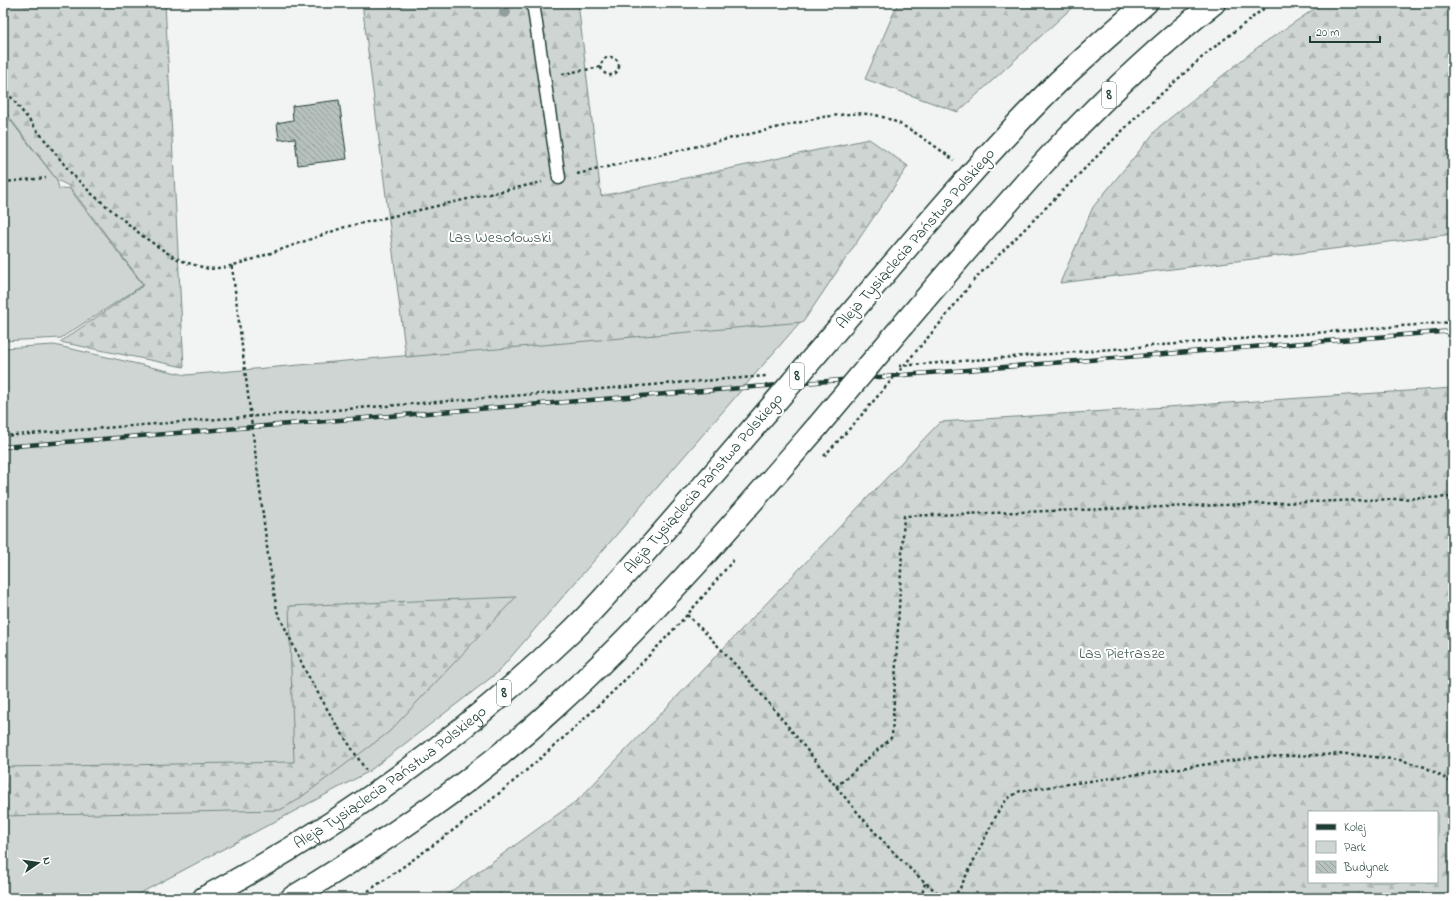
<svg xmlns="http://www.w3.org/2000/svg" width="1456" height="901" font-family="'Indie Flower',sans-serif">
<defs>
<pattern id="forest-firs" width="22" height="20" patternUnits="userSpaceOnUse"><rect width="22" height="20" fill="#ced5d3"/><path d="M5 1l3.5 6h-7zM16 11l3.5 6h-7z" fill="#b0b8b6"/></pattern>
<pattern id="building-back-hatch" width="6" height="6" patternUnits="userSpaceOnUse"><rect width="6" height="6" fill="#b7c1bd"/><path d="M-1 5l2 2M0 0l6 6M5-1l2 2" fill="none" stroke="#949e9a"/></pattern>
</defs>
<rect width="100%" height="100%" fill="#f2f3f3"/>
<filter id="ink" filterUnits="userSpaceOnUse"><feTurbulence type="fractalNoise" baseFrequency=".025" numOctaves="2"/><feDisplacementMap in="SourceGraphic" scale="8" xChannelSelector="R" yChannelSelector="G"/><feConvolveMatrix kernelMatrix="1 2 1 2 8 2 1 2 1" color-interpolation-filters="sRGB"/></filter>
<g filter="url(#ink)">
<g fill="#ced5d3" stroke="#768984">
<polygon points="3,111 57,180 59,189 69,188 143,285 61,338 3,341"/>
<polygon points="801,321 497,673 368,772 131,898 3,898 3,348 54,345 186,375"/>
</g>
<g fill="url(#forest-firs)" stroke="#768984" fill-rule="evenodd">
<polygon points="3,3 165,3 184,367 60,342 144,285 69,186 57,180 3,109"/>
<polygon points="362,3 578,3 601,196 869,139 908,166 803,322 406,357"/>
<polygon points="898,3 1077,3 958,112 865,79"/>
<polygon points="1323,3 1453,3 1453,234 1060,283 1093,207 1159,127 1258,47"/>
<path d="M1453 388V898H442L579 799 940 422ZM1309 812H1437V882H1309Z"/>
<polygon points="516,597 389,732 296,801 280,810 3,816 3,767 294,762 289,606"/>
</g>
<polygon fill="url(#building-back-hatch)" stroke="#1f3d34" points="339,100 347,159 298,165 295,138 279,140 277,123 293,120 292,106"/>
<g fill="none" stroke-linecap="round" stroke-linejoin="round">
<g stroke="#1f3d34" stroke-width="15">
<polyline id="lane" points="533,3 559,178"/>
</g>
<g stroke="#1f3d34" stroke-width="25">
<g id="highway">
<path d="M842 324C912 242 981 158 1058 82 1087 55 1116 29 1146 3"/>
<path d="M903 325C1000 211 1095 95 1214 3"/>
<path id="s1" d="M204 898C338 827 461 738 570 633 595 609 617 583 640 558 678 515 716 471 753 428"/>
<path d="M292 898C385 842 475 781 554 708 649 622 733 524 817 427"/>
</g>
</g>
<g stroke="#1f3d34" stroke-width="2.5" stroke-dasharray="3 3" stroke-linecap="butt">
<circle cx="610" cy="66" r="9"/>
<polyline points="562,74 601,67"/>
<polyline points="3,87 71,173 92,194 144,237 160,248 175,258 188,263 209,269 227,267 254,259 345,227 542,182"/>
<path d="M577 174 823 117C841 115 861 111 879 116 904 122 933 145 954 160"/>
<polyline points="3,182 46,178"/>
<polyline points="232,266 268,555 277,611 306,672 334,721 367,772"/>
<polyline points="973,281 1142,111 1208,52 1271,3"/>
<polyline points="942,321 970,285"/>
<polyline points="899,366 1453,322"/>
<polyline points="3,436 766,376"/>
<polyline points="824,456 853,425"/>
<path d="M687 615C726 652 761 693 795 735 841 792 885 852 944 898"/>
<polyline points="836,787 892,737 904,516 1453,497"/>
<path d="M358 898C396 872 433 846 469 818 546 756 620 689 686 616 703 597 719 577 735 558"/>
<polyline points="921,898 925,883"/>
<polyline points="953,898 960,888 999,810 1007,799 1020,791 1258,757 1349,754 1400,760 1425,767 1453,783"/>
</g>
<use href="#lane" stroke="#fff" stroke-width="12"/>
<use href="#highway" stroke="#fff" stroke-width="22"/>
<g stroke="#1f3d34" stroke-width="4.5">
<polyline id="rail" points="3,447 1453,331"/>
</g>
<use href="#rail" stroke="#fff" stroke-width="3" stroke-dasharray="9" stroke-linecap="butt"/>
<g stroke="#1f3d34" stroke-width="25" stroke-linecap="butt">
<g id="highway-bridge">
<polyline points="817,427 903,325"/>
<polyline points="753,428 842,324"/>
</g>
</g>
<polyline stroke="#1f3d34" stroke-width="2.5" stroke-dasharray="3 3" stroke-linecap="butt" points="853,425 942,321"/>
<use href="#highway-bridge" stroke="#fff" stroke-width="22"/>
</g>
<circle fill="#919f9c" cx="505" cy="12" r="6"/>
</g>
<g text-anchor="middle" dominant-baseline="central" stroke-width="4" stroke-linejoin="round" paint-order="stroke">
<g fill="#fff" stroke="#627771" stroke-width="1">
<rect x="1102" y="82" width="14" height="26" rx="3"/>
<rect x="790" y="363" width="14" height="26" rx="3"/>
<rect x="497" y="680" width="14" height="26" rx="3"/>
</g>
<g font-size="15" font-weight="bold" fill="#1f3d34">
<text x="1109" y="95">8</text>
<text x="797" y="376">8</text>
<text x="504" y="693">8</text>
</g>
<g font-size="16" fill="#425b54" stroke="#fff">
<text x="500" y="238">Las Wesołowski</text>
<text x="1122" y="654">Las Pietrasze</text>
</g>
<g font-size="16" fill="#1f3d34" stroke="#fff">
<text transform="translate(916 239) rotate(-49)">Aleja Tysiąclecia Państwa Polskiego</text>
<text transform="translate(704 484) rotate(-49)">Aleja Tysiąclecia Państwa Polskiego</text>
<text stroke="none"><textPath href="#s1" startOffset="222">Aleja Tysiąclecia Państwa Polskiego</textPath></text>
</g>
</g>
<rect width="1456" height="901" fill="none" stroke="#fff" stroke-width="16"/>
<rect x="8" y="8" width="1440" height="885" fill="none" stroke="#1f3d34" stroke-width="1.5" filter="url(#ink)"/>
<rect x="1308" y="811" width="130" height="72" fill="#ffffff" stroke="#a5b1ae"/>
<rect x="1316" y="824" width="20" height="6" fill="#1f3d34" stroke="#a5b1ae"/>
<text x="1344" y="831" font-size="12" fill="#1f3d34">Kolej</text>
<rect x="1316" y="841" width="20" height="12" fill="#ced5d3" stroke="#a5b1ae"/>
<text x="1344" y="851" font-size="12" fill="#1f3d34">Park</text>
<rect x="1316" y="861" width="20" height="12" fill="url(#building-back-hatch)" stroke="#a5b1ae"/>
<text x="1344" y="871" font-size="12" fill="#1f3d34">Budynek</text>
<g transform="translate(38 863) rotate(77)" stroke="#ffffff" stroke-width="3" paint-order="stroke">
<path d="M0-3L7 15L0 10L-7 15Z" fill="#1f3d34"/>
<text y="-6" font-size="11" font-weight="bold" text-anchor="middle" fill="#1f3d34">N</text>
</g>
<path d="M1310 36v6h70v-6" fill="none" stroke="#1f3d34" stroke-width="2"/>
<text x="1316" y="36" font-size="12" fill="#1f3d34" stroke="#ffffff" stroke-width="3" paint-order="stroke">20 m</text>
</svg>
